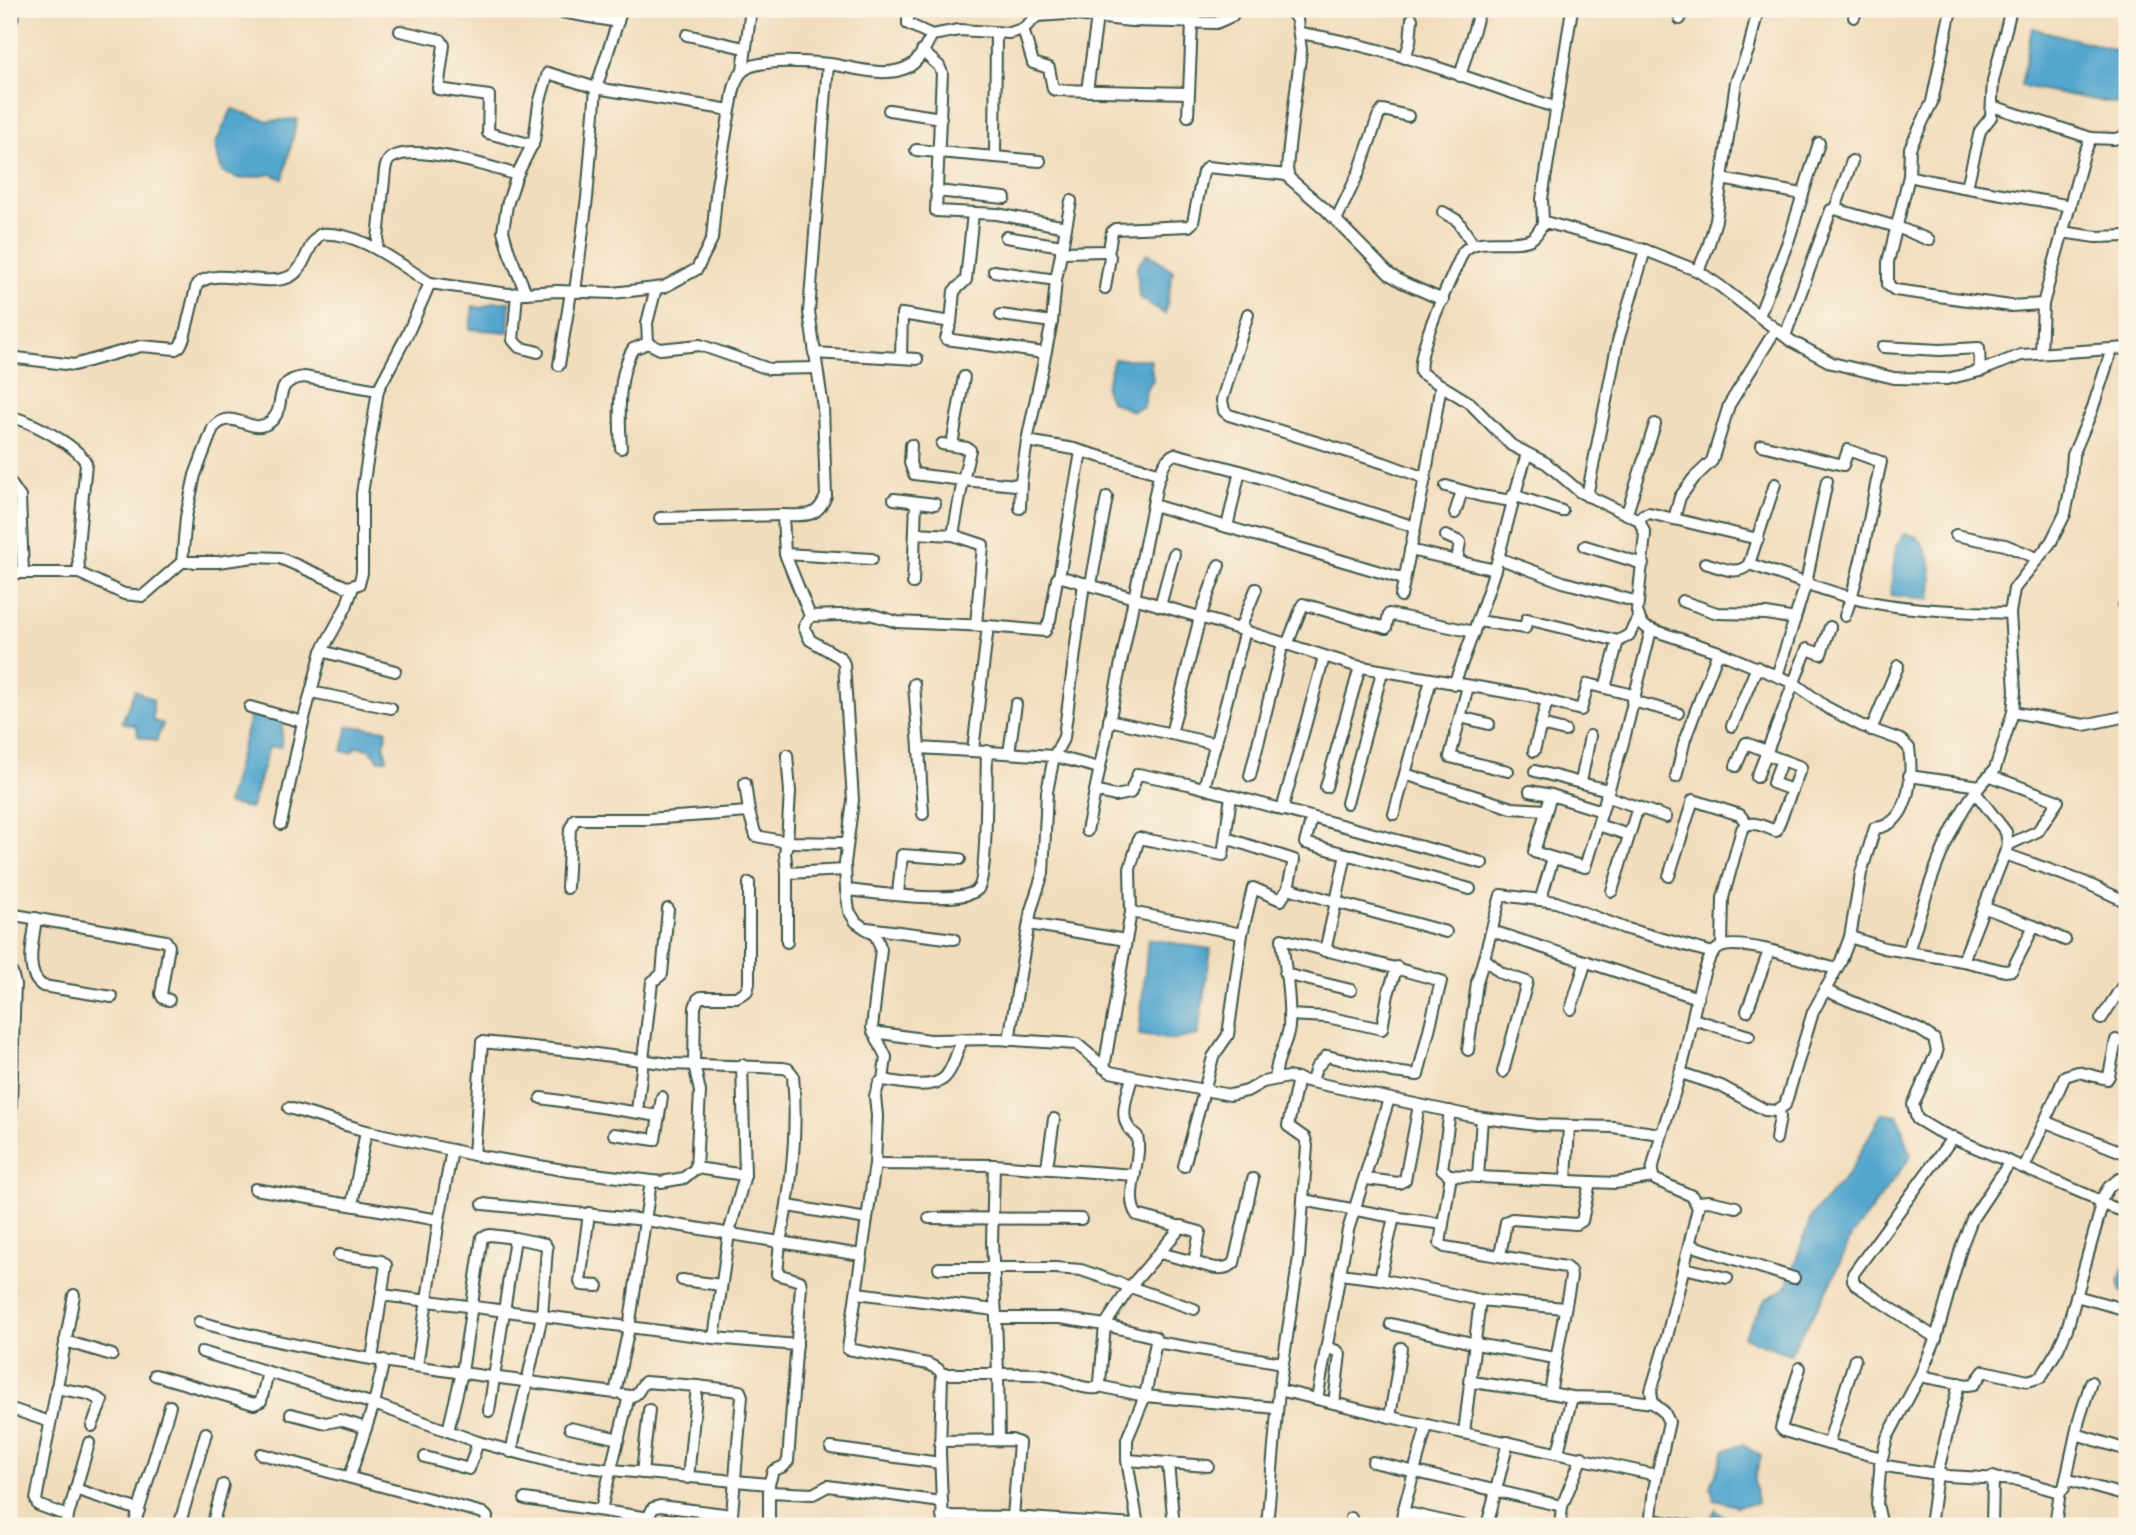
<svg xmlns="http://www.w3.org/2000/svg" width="2136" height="1535" font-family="Pangolin,sans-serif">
<rect width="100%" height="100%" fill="#fcf5e5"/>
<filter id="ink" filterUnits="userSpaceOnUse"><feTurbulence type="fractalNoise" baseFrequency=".0143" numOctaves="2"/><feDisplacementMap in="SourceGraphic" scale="14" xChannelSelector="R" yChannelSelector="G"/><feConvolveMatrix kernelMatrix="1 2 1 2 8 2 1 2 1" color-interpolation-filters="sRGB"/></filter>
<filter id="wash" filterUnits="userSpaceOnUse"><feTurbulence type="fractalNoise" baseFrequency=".00686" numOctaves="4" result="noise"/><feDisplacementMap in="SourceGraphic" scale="28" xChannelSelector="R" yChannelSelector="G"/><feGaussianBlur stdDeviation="1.57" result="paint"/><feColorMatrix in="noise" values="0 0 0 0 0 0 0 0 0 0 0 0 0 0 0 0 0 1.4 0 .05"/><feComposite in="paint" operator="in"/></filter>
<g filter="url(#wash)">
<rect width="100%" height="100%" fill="#f1dcbc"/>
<g fill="#52a6ce" stroke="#387281" stroke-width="2">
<polygon points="2032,28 2127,53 2127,106 2021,86"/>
<polygon points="232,109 268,121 297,119 283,179 272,174 241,179 222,172 215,145"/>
<polygon points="1148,253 1173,271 1165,314 1139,297 1137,266"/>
<polygon points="495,302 510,302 508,332 470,329 473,306 481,308"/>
<polygon points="1114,359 1150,359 1153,380 1146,389 1144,407 1132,411 1110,401 1105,389"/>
<path d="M1906 534 1917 537C1932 554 1934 577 1930 599L1890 595 1896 547 1903 535Z"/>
<polygon points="135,690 153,700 153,721 163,724 156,741 138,736 137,726 122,722"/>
<polygon points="251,713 283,719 281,747 269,747 251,808 227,804"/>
<polygon points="348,726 387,730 384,745 387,759 379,760 371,750 357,746 352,752 342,751"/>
<polygon points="1148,939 1211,949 1198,1035 1173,1040 1139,1035"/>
<polygon points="1882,1113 1898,1115 1911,1156 1851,1237 1831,1283 1790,1354 1743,1337 1766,1299 1786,1288 1812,1215 1849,1173"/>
<polygon points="2127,1257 2127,1296 2121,1291 2119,1281"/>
<polygon points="1743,1445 1761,1456 1754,1482 1757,1503 1737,1506 1714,1500 1711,1487 1724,1450"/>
<polygon points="1716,1510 1716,1511 1739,1526 1705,1526"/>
</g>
</g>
<g filter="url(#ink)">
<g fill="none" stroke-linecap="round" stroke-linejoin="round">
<g stroke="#3e5548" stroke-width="14">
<g id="minor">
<polyline points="545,9 618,22"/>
<polyline points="908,9 908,24 932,35"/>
<polyline points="1289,9 1297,20 1301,50 1289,147 1287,170 1289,178 1325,209 1389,274 1402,282 1443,300"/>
<path d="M1951 9 1932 102 1910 148 1909 176C1961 189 2016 195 2070 206"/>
<polyline points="1854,17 1857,9"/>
<polyline points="1680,19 1682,9"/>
<polyline points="9,28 15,9"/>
<polyline points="1023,29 1033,63 1049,68 1053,89 1056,90 1189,93"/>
<polyline points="400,31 441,40 444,45 438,89 489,96 488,133 533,145"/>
<path d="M1300 33C1388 47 1473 80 1557 108"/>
<polyline points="687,35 744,48"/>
<polyline points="922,51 939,66 942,73 936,211 997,214 1066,227"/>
<polyline points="1405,58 1410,42 1412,19"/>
<polyline points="743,70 751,9"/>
<polyline points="1460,76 1480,9"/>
<polyline points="1087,91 1097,17"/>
<polyline points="1992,106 2091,138"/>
<path d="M730 110C733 98 733 82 741 73 754 57 809 62 830 64 856 68 886 79 910 66 920 60 927 44 932 35L959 30 1009 33 1023 29 1037 16 1067 14 1131 21 1216 23 1232 16 1236 9"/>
<polyline points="889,110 941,118"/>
<polyline points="1188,116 1192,23"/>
<polyline points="916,150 1040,161"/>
<polyline points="995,157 996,32"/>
<polyline points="1909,176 1888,262 1888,285 1895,290 2011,306 2043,304"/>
<polyline points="1722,179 1802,194"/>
<polyline points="1967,187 1980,131 1991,117 1993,81 2011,9"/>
<polyline points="936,191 1005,198"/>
<polyline points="1835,209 1852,161"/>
<polyline points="1443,212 1458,221 1473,244"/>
<polyline points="1336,220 1359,172 1378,117 1383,110 1408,116"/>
<polyline points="1543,222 1542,199 1572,9"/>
<polyline points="2062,232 2096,237 2127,236"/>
<polyline points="1006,237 1062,246"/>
<path d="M377 249 385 170C386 164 388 159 393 157 417 144 492 167 517 175"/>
<polyline points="1061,252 1105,251 1109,249 1112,232 1115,229 1189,226 1193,222 1203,172 1207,167 1288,175"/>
<polyline points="994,271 1056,280"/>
<polyline points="1698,271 1708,247 1716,220 1736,82 1749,48 1758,9"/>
<polyline points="656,288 647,323 648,343 660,349 700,345 769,369 816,368"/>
<polyline points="1105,288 1110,257 1107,250"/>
<polyline points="517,293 513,340 519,347 538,352"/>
<polyline points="526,293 509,252 503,231 507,205 517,175 534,141 539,104 548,73 596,88 587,198 575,292 571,292 559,365"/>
<polyline points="1248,314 1222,400 1224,411 1229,415 1384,463 1425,478"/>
<polyline points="1001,315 1052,322"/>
<polyline points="1759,316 1789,239 1819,143"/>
<polyline points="951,322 946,339 1044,353"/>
<polyline points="1785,336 1831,210 1835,209 1897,227 1929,240"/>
<polyline points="1883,347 1940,350 1979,348 1980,371"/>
<polyline points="2112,349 2092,410 2073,455 2070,491 2065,514 2051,542 2014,589 2010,613 2015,691 2013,712 2084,725 2127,716"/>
<polyline points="814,353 917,359"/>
<polyline points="2041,353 2043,304 2084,154 2091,138 2114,139 2127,136"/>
<path d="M9 357 74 365 141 346 176 349 180 346 184 338 197 284C218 266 262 288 289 277 306 270 306 244 321 234 361 231 398 264 430 283"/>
<polyline points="901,358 902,314 951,322 954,291 966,280 973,213"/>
<path d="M9 417C28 419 78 446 86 463L78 546 79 573"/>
<polyline points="1027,441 1074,449 1161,474"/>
<polyline points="911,445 910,463 914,474 963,480 970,450 967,448 942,444"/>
<polyline points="952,445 964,377"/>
<path d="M1762 445 1843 465 1848 450 1881 462C1869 514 1863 566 1845 616"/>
<path d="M621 448C619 418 617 375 633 349L648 343"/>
<polyline points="9,481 20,497 23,573"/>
<path d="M1775 484 1749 564C1784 575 1818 589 1853 598 1898 610 1963 612 2010 613"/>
<polyline points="1446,486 1481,496 1512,501"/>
<polyline points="1513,495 1562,511"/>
<polyline points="1587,496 1618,341 1645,250"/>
<polyline points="894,499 935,504"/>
<polyline points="1020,508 1021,481"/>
<polyline points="1455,513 1462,491"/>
<polyline points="1627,513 1655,424"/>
<polyline points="660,518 783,515"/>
<polyline points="1674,519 1680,497 1694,478 1712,461 1729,405 1776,329"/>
<polyline points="1639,520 1643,515 1649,513 1758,539"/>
<polyline points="1227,527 1240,471"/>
<polyline points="915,533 953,535 983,545 976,625"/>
<polyline points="953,535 963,480 1016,485 1021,481 1027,441 1052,322 1056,280 1071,201"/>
<polyline points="1956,535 2005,545 2037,558"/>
<polyline points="1446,536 1460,542 1457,561"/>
<polyline points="1585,546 1643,564"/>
<polyline points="1410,550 1495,570"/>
<polyline points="785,554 872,559"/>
<polyline points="1498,558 1563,582 1638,602"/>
<path d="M182 562 186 517 195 475 213 428C233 405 250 437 270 422 289 407 269 381 304 377L378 390"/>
<path d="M1705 563C1720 567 1738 577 1749 564"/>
<polyline points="9,573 79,573 124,594 143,596 182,562 218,562 254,557 280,558 347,587 359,584 362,573 362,494 378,390 407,335 430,283 508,294 557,291 613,293 664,287 697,269 712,239 717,185 730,110 596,88 622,9"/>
<polyline points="1059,577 1081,452"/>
<path d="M1404 579 1153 505C1156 490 1159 460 1175 454L1240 471 1415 527"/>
<polyline points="913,583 916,502"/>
<polyline points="1084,583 1064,737 1054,756 1099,768"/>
<polyline points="1091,584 1107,497"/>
<polyline points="353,587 346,607 322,651 395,671"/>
<polyline points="1401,596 1425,478 1441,385"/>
<polyline points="1682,601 1717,613 1767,614 1795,619"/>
<polyline points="2124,605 2127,606"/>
<polyline points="1160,606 1174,554"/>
<path d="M810 616 785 554 783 515C805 515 817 519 826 496L823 408 809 312 828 64"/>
<polyline points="1478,621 1525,628 1527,619 1618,641"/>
<polyline points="1240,629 1256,589"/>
<polyline points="1287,645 1303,604 1386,628 1389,614 1474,632"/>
<polyline points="1777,676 1806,583 1827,481"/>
<polyline points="914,684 919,748 1054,756 1047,792 1043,873 1031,910 1009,1040"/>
<path d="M1454 684C1469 644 1485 604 1497 562 1507 526 1515 490 1527 454"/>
<polyline points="1468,686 1450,757 1508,771"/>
<polyline points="1605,688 1633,695"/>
<polyline points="311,692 391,708"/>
<polyline points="1632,701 1678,713"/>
<polyline points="250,707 303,722"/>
<polyline points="1460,717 1489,724"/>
<polyline points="1109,720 1216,744"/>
<polyline points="1541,725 1565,731"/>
<polyline points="1732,726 1757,667"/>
<polyline points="1871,730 1898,666"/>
<polyline points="1171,734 1200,617 1219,565"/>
<polyline points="919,748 923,814"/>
<polyline points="973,750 988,626"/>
<polyline points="1534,751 1547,701"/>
<polyline points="1009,753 1016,704"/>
<polyline points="787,755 790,792 787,842 847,843"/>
<polyline points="1782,760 1773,783 1792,790"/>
<polyline points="1736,766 1746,743 1766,751"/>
<polyline points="1535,771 1608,790"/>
<polyline points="1405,774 1512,808 1546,810"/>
<polyline points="1250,776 1283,643"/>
<polyline points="1909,776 1980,786 1995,769 2013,712"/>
<polyline points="1991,776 2058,801 2038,831 2008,845"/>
<polyline points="1676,777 1685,739 1718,652"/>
<polyline points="1757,777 1807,649 1821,654 1830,627"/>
<polyline points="1581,782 1590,736"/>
<polyline points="745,783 749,812 756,836 787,842 785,853 787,873 845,870"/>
<polyline points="1326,787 1360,667"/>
<polyline points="1204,788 1245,630"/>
<polyline points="1095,791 1115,796 1130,793 1138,774 1188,784 1482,863"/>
<polyline points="1530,791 1551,795"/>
<polyline points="1606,796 1666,817"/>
<polyline points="1347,803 1382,672"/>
<polyline points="1282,810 1324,657"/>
<polyline points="1394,814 1431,680"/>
<polyline points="281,824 303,722 322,651"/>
<polyline points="1598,825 1629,835"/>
<polyline points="1087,831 1153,505"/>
<polyline points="1226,838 1294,860 1288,888 1336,902 1346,854 1305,843 1312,818"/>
<polyline points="1346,854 1470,889"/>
<polyline points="2005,854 2084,882 2127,902"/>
<polyline points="1553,858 1585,867 1602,811"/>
<polyline points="787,873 787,942"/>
<polyline points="1669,876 1693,800 1740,815 1747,824"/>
<polyline points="567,888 570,829 575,819 647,819 749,812"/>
<path d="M846 890C870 892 963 906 978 889 988 878 986 772 987 751"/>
<polyline points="1612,891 1638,807"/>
<polyline points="898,894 902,855 960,859"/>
<polyline points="1541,898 1553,858 1534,852 1551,795 1602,811 1623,743 1651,630"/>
<polyline points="1131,912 1242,934 1228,1035 1213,1057 1184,1166"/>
<polyline points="9,914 166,941 169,946 161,994 163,998 169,1000"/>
<path d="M36 918C34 938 23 974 43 986L112 997"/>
<polyline points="1029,924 1126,940"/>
<polyline points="2034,926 2065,940"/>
<polyline points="867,928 954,939"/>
<polyline points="1492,931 1698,998"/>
<polyline points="1242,934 1253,888 1281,900 1288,888"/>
<path d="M1850 937 1884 948 1908 952C1924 901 1945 827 1980 786"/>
<path d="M1722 946 1723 898 1742 829C1750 818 1764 827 1776 831L1801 767 1766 754"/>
<polyline points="1325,951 1336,902 1446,932"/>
<polyline points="1908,952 1963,961 2005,971 2012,970 2034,926 1985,908"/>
<polyline points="1963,961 2008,845 2006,832 1975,792"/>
<polyline points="9,971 12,973 15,984 10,1131"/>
<polyline points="1285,974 1351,990"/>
<polyline points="1824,990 1920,1030 1934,1039 1937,1052 1913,1105 1917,1119 1937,1131 2092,1197 2099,1203 2100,1212 2067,1329 2058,1349 2041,1377 2028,1381 1984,1371 1974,1384 1967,1385 1920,1376"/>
<polyline points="1571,1009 1586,961"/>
<polyline points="1747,1011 1769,951"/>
<polyline points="1289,1015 1327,1017 1382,1029 1388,994 1397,967"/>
<polyline points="1693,1019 1749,1036"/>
<polyline points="2101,1019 2127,979"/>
<polyline points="873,1032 930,1040 997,1039 1077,1044 1110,1072 1230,1095 1247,1091 1263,1082 1288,1077 1476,1117 1537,1125 1613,1127 1660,1134"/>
<polyline points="1468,1050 1477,982 1484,958"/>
<polyline points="742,1065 745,1175 696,1168 700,1092 694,1064 695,1007 698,999 701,997 736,997 747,991 749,983 749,883"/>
<polyline points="1104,1068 1131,912 1130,869 1139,838 1223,855 1231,796"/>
<polyline points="1503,1072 1527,982 1501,973 1484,958 1501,895 1556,902 1624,928 1713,953"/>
<path d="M1681 1073 1721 1086 1765 1110 1776 1111 1785 1105 1813 1012 1841 961 1850 937 1861 873 1875 828C1910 825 1913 776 1909 748L1901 740 1862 726 1826 707 1794 683 1716 651 1647 628 1641 623 1637 611 1645 534 1639 520 1580 492 1546 463 1511 445 1470 403 1421 373C1416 349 1452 277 1463 252 1478 234 1511 248 1531 239 1538 235 1540 227 1545 222L1645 250 1698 271 1720 286 1791 341 1832 363 1894 378 1947 379 1980 371 2021 355 2127 348"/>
<path d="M1132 1077C1127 1098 1115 1121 1137 1136 1143 1159 1123 1197 1137 1215L1200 1232 1194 1262C1208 1266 1222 1273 1234 1263L1253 1179"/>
<polyline points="1298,1078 1288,1126 1305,1138 1307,1146 1303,1200 1399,1218 1443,1224 1440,1244 1445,1247 1565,1267 1570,1271 1571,1277 1550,1393 1572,1397 1612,1398 1653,1403"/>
<path d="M1276 1079C1274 1061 1287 1045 1289 1027 1291 998 1285 968 1282 939 1335 953 1388 965 1441 981L1418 1075 1393 1072 1327 1056 1316 1068 1312 1081"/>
<path d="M883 1080C899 1082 928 1090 943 1079 953 1071 957 1051 962 1039"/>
<polyline points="541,1098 659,1116"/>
<polyline points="1389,1099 1348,1230 1317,1399 1390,1417 1656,1475"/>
<polyline points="289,1108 366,1131"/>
<polyline points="637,1111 652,982 662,974 668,909"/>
<polyline points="1450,1111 1442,1169 1449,1175 1478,1177"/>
<polyline points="1482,1118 1478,1177 1615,1183 1653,1177"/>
<polyline points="2046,1122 2127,1154"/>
<polyline points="614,1134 655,1140 662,1097"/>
<polyline points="1953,1137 1853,1274 1853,1280 1856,1285 1936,1338 1962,1245 1972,1219 2010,1162"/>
<polyline points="1776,1139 1780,1117 1779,1110"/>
<polyline points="474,1155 569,1171 661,1182 684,1178 696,1168"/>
<polyline points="875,1164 994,1165 992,1242 996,1318"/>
<polyline points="994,1165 1135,1175"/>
<polyline points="1047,1167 1054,1119"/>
<polyline points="2024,1168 2065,1076 2078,1072 2107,1079 2109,1076 2116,1040 2127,1043"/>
<polyline points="1366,1179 1399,1183 1405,1180 1419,1105"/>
<polyline points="1566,1180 1569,1126"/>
<polyline points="255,1189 439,1220 417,1366"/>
<polyline points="1697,1202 1709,1201 1736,1207"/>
<polyline points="483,1204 646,1220 780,1242 777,1274 800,1281 801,1286 788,1461 784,1466 773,1471 769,1484"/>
<path d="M352 1205 366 1131 474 1155 482 1042 581 1052 670 1064 783 1068 788 1069 793 1075C798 1132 792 1186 780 1242L861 1255"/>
<polyline points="788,1206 867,1219"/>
<polyline points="2123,1211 2099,1203 2109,1187 2119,1179 2127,1181"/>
<polyline points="589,1213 580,1282 582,1285 598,1286"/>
<polyline points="1394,1217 1380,1279 1480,1300 1564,1308"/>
<polyline points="929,1218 1081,1219"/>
<polyline points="439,1220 452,1150"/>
<polyline points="1443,1224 1451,1175"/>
<polyline points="1690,1245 1794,1278"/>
<polyline points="1160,1253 1194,1262"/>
<polyline points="339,1255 381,1261 386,1265 372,1359"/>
<polyline points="1500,1256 1506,1222 1512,1219 1576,1224 1582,1221 1590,1182"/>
<polyline points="939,1268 1055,1268 1081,1270 1194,1309"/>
<polyline points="1684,1268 1727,1278"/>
<polyline points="1340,1274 1380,1279"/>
<polyline points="682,1280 721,1285"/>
<polyline points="857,1293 995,1310"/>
<polyline points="382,1295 714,1338 729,1233 745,1175"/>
<polyline points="2076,1296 2127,1310"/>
<path d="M199 1322C334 1359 476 1375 615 1393L629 1328 651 1181"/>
<polyline points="1391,1324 1476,1344 1555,1358"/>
<polyline points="714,1338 797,1345"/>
<polyline points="65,1341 112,1355"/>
<polyline points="1156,1342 1283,1363"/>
<polyline points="1328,1348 1337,1351 1340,1354 1334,1403"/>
<polyline points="202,1352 374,1404 478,1442 556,1463 612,1470 769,1484 769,1526"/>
<polyline points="1855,1359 1828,1444 1882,1458 1887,1438 1920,1376 1936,1338"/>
<polyline points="1800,1368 1781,1428 1784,1431 1828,1444"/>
<polyline points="942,1374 998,1374 996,1318 1060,1318 1105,1325 1130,1287 1182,1226"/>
<polyline points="155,1375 254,1404 261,1401 268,1372"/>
<polyline points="1472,1382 1550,1393"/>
<polyline points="697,1386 740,1391 742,1396 731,1526"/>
<polyline points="1099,1386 1145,1396 1277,1408"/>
<polyline points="56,1388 89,1394 102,1401 92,1426"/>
<polyline points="1279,1390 1299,1257 1303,1200"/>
<path d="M629 1396C640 1396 638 1388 645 1382L697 1386 688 1478"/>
<polyline points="9,1408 50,1422"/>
<polyline points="489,1411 515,1238 545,1244 547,1248 542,1316 511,1452"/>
<polyline points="291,1414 326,1423 340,1420 366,1428"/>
<polyline points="1390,1417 1401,1348"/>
<polyline points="570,1428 619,1439"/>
<polyline points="448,1431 462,1372 482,1237 490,1235 515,1238"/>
<polyline points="1464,1433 1480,1300"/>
<polyline points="2076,1434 2127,1450"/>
<path d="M999 1440 998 1374C1015 1374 1037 1372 1054 1377 1068 1381 1082 1390 1097 1388L1100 1382 1105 1325 1155 1337 1156 1342 1145 1396 1127 1439V1460L1138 1526"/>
<polyline points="940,1441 1012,1440 1019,1443 1013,1517"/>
<polyline points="831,1448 940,1463"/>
<polyline points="1558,1452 1572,1397"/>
<polyline points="261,1454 483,1513 487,1517 486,1526"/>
<polyline points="425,1457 469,1469 478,1442"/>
<polyline points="1127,1460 1208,1466"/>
<polyline points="1881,1460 1877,1504 1882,1526"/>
<polyline points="1373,1462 1562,1506"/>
<polyline points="1168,1463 1174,1526"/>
<polyline points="1880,1465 1948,1476 2018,1480 2056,1491 2060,1491 2064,1488 2066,1479 2127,1496"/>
<polyline points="642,1473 649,1410"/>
<polyline points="350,1476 374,1404 384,1360"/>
<polyline points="2066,1479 2079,1420 2091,1382"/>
<polyline points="75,1489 139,1510"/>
<polyline points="769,1492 813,1494 828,1486 941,1502"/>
<polyline points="525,1499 643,1517 647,1520 648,1526"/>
<polyline points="601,1509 629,1396 623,1395"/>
<polyline points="1403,1512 1427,1425"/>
<polyline points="68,1516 38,1505 36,1500 74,1295"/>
<polyline points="942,1516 1013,1517 1150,1526"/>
<polyline points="647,1520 653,1508 660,1506 732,1515"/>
<polyline points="1651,1520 1692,1526"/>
<polyline points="65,1526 89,1443"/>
<polyline points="134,1526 170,1406"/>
<polyline points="179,1526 206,1433"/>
<polyline points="212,1526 223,1485"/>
<polyline points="943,1526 940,1453 942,1374 938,1369 928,1364 848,1349 875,1164 877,1116 875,1096 879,1083 883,1080 886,1057 872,1028 881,949 876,936 856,922 849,911 846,890 845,863 853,800 844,664 841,658 810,640 804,627 810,616 870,614 897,622 988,626 1045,631 1050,620 1057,579 1062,577 1220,623 1356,666 1529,696 1581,710 1588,684 1605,688 1618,641 1629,635 1638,618"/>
<polyline points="1267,1526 1279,1390 1317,1399"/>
<polyline points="1351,1526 1351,1518"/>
<polyline points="1401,1526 1403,1512 1465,1526"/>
<polyline points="1487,1526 1508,1442"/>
<polyline points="1560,1526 1562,1506 1582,1457"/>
<path d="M1650 1526 1654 1489 1669 1422 1664 1412 1653 1403 1651 1391 1666 1341 1698 1208 1692 1196 1656 1180 1653 1177 1652 1171C1660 1134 1674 1099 1683 1062 1691 1033 1694 1002 1704 973 1707 964 1711 951 1721 947 1742 938 1813 963 1836 969"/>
<polyline points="1930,1526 1937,1475 1959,1383"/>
<polyline points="1992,1526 1993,1477"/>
<polyline points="2055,1526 2060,1491"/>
</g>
</g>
<use href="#minor" stroke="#fff" stroke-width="10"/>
</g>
</g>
<rect width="2136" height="1535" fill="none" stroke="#fcf5e5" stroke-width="35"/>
</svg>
